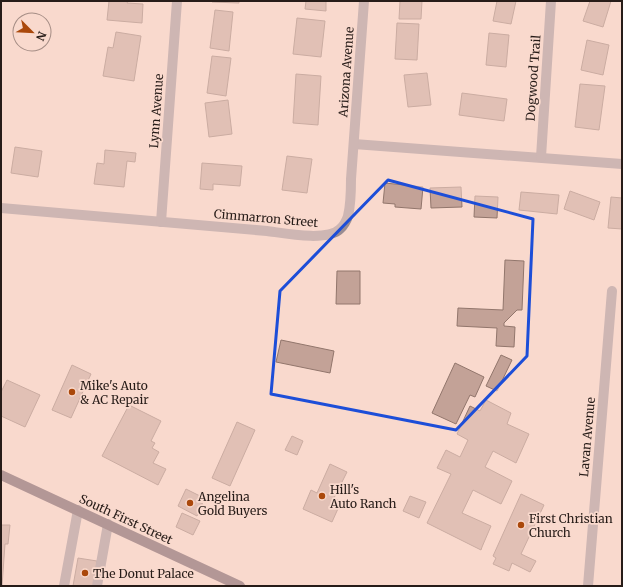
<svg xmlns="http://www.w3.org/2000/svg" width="623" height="587" font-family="Merriweather,serif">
<rect width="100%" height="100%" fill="#f9d9cd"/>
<g fill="#c3a297" stroke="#92766c">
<polygon points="109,1 128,1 127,3 143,4 142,23 107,20"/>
<polygon points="212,1 239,1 239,3 212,2"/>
<polygon points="306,1 326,1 326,11 305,9"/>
<polygon points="400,1 422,1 421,19 399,19"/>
<polygon points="497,1 516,1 511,24 493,21"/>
<polygon points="590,1 611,1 603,27 583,21"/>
<polygon points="215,10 233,12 229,51 210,48"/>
<polygon points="297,18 325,21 321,57 293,54"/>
<polygon points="397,23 419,24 417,60 395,59"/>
<polygon points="116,32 141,36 134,81 103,76 108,47 113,48"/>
<polygon points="489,33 509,35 506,67 486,65"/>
<polygon points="587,40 609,45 603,75 581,70"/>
<polygon points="212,56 231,58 226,96 207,93"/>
<polygon points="427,73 431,105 408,107 404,75"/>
<polygon points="296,74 321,76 318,125 293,123"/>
<polygon points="580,84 605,86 599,130 575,127"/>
<polygon points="462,93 507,99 504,121 459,115"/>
<polygon points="228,100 232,134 209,137 205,103"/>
<polygon points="15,147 42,151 38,177 11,173"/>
<polygon points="105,150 136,153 135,162 127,161 124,187 94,184 97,163 104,164"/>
<polygon points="287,156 312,159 307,193 282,190"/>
<polygon points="202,163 242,166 240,186 213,184 213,190 200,189"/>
<polygon points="385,183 423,187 421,209 395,207 395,204 383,203"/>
<polygon points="461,187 462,207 431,208 430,188"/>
<polygon points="570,191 600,202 594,220 564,209"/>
<polygon points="521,192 559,195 557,214 519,210"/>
<polygon points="475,196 498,197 497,218 474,217"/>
<polygon points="611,197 622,198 622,229 608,228"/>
<polygon points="505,260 524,261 522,310 517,310 504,323 504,326 515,327 514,347 496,346 497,328 457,326 458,308 503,310"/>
<polygon points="337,271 360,271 360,304 336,304"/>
<polygon points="281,340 334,351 330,373 276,362"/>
<polygon points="501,355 512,360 497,391 486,386"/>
<polygon points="455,363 484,377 475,397 470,395 456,424 432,413"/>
<polygon points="72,365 91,374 71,418 52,410"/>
<polygon points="7,380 40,395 25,427 1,416 1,392"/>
<polygon points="486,400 511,413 507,424 529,434 516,463 493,451 485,467 512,481 501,504 473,490 462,513 491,526 482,547 481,550 427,523 451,474 437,468 446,450 460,457 468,440 457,434 470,406 480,411"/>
<polygon points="129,405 161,421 151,441 155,443 152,448 159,452 153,463 166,469 158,485 102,456"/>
<polygon points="237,422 255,430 230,486 212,478"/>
<polygon points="292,436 303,441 297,455 285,450"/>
<polygon points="330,464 347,472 334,498 341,502 332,522 303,509 311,490 317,493"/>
<polygon points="186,489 202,497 199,502 203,504 197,516 178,506"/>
<polygon points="521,494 544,505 521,554 536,561 530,572 512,563 509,571 493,564 496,558 493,556"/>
<polygon points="410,496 426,502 419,518 403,511"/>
<polygon points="182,513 200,521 193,535 176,527"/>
<polygon points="1,525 10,525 8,544 5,544 2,586 1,586"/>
<polygon points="78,558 97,561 94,586 73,586"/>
</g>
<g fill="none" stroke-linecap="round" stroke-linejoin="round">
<g stroke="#998c92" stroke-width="10">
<polyline points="354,144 622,164"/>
<polyline points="541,157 551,1"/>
<path d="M1 208 267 231C283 233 327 242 340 229 343 227 347 220 348 216 351 204 351 191 351 179L364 1"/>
<polyline points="161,222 177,1"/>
<polyline points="64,586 78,510"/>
<polyline points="97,586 108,524"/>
<polyline points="588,586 612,291"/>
</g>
<polyline stroke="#5e4852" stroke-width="10" points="1,475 240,586"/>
</g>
<path d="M0 0H623V587H0ZM388 180 533 219 527 356 456 430 271 394 280 291Z" fill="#f9d9cd" fill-opacity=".55" fill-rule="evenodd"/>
<path fill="none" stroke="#1d4ed8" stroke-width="3" stroke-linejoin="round" d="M388 180 533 219 527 356 456 430 271 394 280 291Z"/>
<g fill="#aa480b" stroke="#f9d9cd" stroke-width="1.5">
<circle cx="72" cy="392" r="4"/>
<circle cx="322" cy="496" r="4"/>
<circle cx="190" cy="503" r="4"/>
<circle cx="521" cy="525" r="4"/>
<circle cx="85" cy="573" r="4"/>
</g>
<g text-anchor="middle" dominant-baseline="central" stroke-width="3.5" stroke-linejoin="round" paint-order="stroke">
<g font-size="12" fill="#271c18" stroke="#f9d9cd">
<text transform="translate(346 72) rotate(-86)">Arizona Avenue</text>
<text transform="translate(533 78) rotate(-86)">Dogwood Trail</text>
<text transform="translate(156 111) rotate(-86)">Lynn Avenue</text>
<text transform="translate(266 218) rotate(5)">Cimmarron Street</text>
<text transform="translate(587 437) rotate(-85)">Lavan Avenue</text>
<text transform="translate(126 519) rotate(25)">South First Street</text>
</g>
<g font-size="12" fill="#271c18" stroke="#f9d9cd" text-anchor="start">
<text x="80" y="385">Mike's Auto<tspan x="80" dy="14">&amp; AC Repair</tspan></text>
<text x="330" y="489">Hill's<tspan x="330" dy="14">Auto Ranch</tspan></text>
<text x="198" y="496">Angelina<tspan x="198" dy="14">Gold Buyers</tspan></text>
<text x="529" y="518">First Christian<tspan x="529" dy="14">Church</tspan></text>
<text x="93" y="573">The Donut Palace</text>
</g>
</g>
<rect width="623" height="587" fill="none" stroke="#271c18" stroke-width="4"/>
<g transform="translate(32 32) rotate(114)"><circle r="19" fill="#f9d9cd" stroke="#a58d85"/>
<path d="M0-3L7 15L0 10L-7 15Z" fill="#aa480b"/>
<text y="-6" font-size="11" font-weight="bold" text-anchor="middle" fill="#271c18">N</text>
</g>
</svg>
